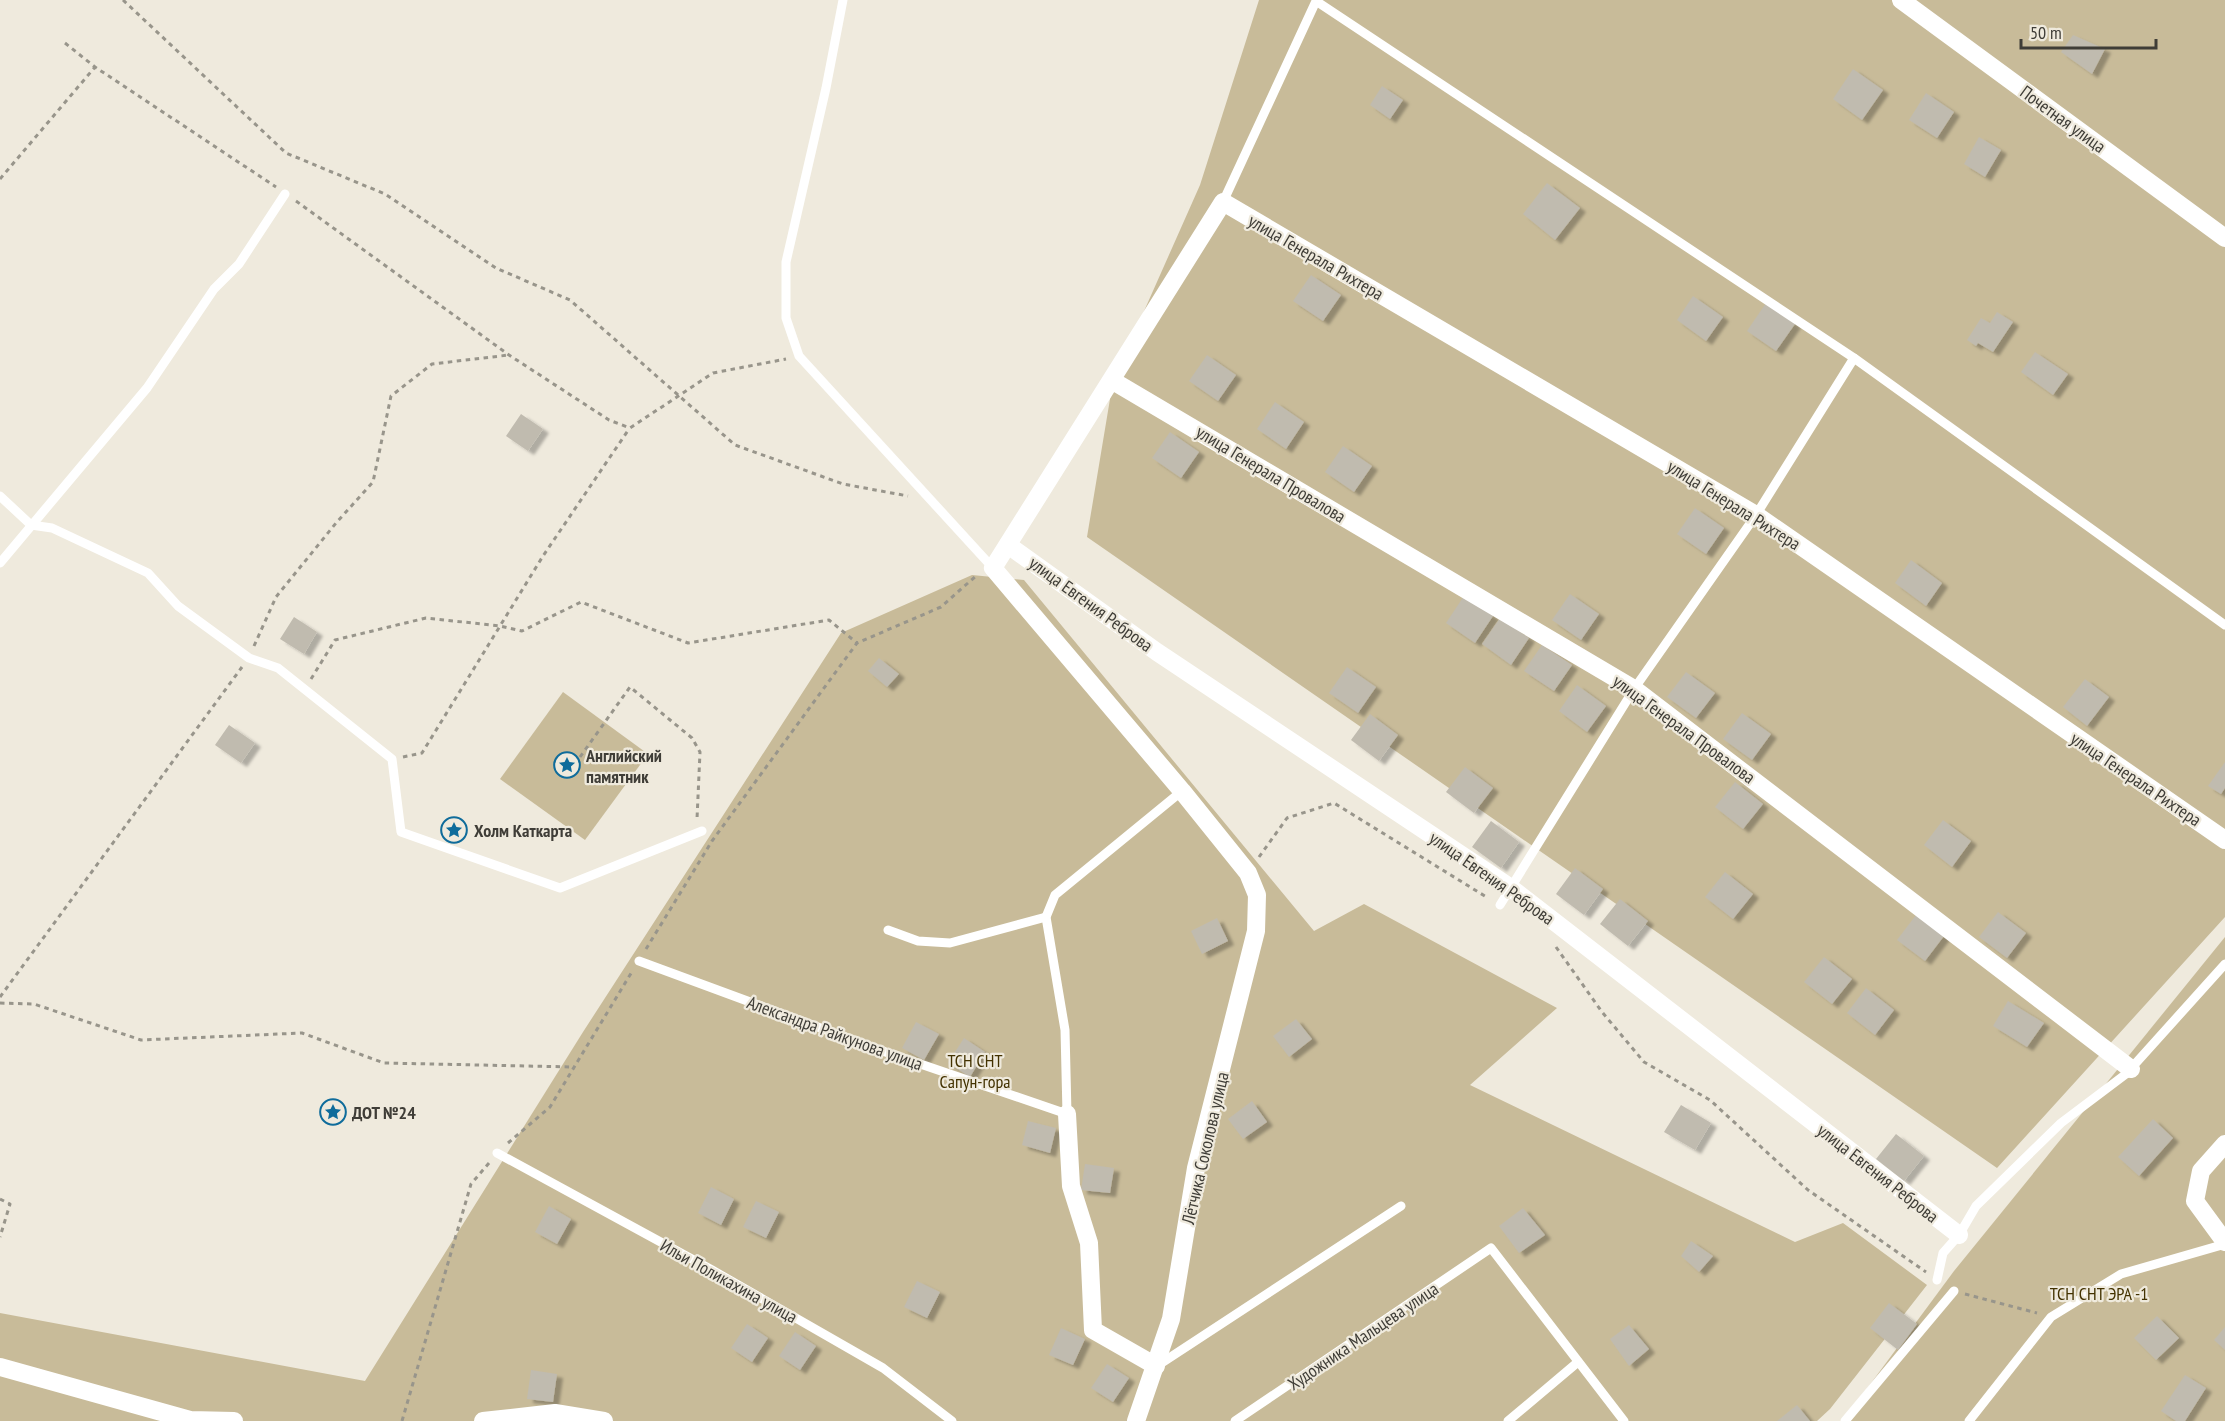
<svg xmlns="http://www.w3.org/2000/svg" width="2225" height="1421" font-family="'PT Sans Narrow',sans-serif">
<defs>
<filter id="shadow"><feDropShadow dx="6" dy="4" stdDeviation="1.5" flood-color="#0004"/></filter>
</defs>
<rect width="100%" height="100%" fill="#efeadd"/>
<g fill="#c8bb99">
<polygon points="1259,0 2225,0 2225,917 1997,1168 1087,537 1113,381 1200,185"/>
<polygon points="972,575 1024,580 1314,931 1364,904 1557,1008 1470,1085 1795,1242 1843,1223 1927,1285 1830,1409 1817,1421 0,1421 0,1313 365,1381 583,1032 841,633"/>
<polygon points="563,692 648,754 585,840 500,779"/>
<polygon points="2225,937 2225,1421 1843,1421 1954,1271"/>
</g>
<g fill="#c0bbaf" filter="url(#shadow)">
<polygon points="2073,35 2105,49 2092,74 2061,52"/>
<polygon points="1853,69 1883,90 1862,120 1833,99"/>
<polygon points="1382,86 1403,100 1390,119 1370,105"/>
<polygon points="1926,93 1954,112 1937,138 1909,120"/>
<polygon points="1979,137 2001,150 1985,177 1964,164"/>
<polygon points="1547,183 1580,208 1555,240 1523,214"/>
<polygon points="1311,275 1341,295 1323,321 1293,301"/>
<polygon points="1693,296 1723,317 1706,341 1677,320"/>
<polygon points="1766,303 1795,324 1776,351 1747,331"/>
<polygon points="1997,312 2013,322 1993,352 1978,343 1976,346 1967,340 1981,318 1990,323"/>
<polygon points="2035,352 2068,374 2053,395 2021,372"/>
<polygon points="1207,355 1236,375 1218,401 1189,381"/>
<polygon points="1275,402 1304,422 1286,449 1257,429"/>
<polygon points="521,414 543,429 528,451 506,436"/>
<polygon points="1170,432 1199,452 1181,478 1152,458"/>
<polygon points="1343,446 1372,466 1354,492 1325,472"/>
<polygon points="1695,508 1724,528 1706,554 1677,534"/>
<polygon points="1911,560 1942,583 1926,606 1895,583"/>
<polygon points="1570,594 1599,614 1581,640 1552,620"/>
<polygon points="1464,596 1493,616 1475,643 1446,623"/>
<polygon points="294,617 317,632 304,654 280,639"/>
<polygon points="1500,618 1529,638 1511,665 1482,644"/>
<polygon points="1542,645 1572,665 1554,691 1524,671"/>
<polygon points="879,658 899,674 887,687 868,671"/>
<polygon points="1347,667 1376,687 1358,713 1329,693"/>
<polygon points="1686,672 1715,693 1696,718 1667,697"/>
<polygon points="2085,679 2109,697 2087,726 2063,707"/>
<polygon points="1577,685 1606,706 1587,732 1559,711"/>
<polygon points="1742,713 1771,734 1752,760 1723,739"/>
<polygon points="1370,714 1398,735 1379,761 1351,740"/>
<polygon points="229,725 255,743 241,763 215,745"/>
<polygon points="2225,762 2225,788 2221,794 2208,786"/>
<polygon points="1465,767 1493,788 1474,813 1446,792"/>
<polygon points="1735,782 1763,804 1743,829 1715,807"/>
<polygon points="1943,820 1971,841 1952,867 1924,845"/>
<polygon points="1491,821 1519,842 1501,868 1472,847"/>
<polygon points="1575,868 1603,889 1584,915 1556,894"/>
<polygon points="1725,872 1753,894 1733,919 1705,897"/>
<polygon points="1620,899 1648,921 1628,946 1600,924"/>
<polygon points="1998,912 2026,933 2007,958 1979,937"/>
<polygon points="1916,915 1944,936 1925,961 1897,940"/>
<polygon points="1217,918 1228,941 1202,954 1191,931"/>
<polygon points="1824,957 1852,979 1832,1004 1804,982"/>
<polygon points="1866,988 1894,1010 1875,1035 1847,1013"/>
<polygon points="2008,1001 2044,1023 2027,1047 1993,1026"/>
<polygon points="1296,1019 1312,1039 1289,1057 1273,1036"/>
<polygon points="916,1022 939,1034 924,1060 902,1048"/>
<polygon points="964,1038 985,1052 970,1077 948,1063"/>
<polygon points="1252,1101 1267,1122 1243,1139 1228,1119"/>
<polygon points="1681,1105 1711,1123 1695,1150 1664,1132"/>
<polygon points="2153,1119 2173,1138 2139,1176 2118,1157"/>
<polygon points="1028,1121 1056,1128 1050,1153 1022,1145"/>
<polygon points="1896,1134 1924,1156 1904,1181 1876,1159"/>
<polygon points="1085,1164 1114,1168 1110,1193 1081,1190"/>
<polygon points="711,1187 734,1199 721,1225 698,1213"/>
<polygon points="756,1201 779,1212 766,1238 743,1227"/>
<polygon points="549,1206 571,1219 557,1244 535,1232"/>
<polygon points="1523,1208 1545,1235 1519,1253 1499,1226"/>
<polygon points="1691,1241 1713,1256 1699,1272 1681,1256"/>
<polygon points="917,1281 940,1292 927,1318 904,1307"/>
<polygon points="1889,1303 1917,1324 1898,1350 1870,1328"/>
<polygon points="2157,1316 2179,1338 2156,1360 2134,1338"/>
<polygon points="747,1324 768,1338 752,1362 731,1348"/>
<polygon points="1629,1325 1649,1349 1629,1366 1610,1339"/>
<polygon points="2225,1327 2225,1350 2214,1340"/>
<polygon points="1061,1328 1085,1339 1073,1365 1049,1355"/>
<polygon points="795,1332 816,1346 800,1370 779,1356"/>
<polygon points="1107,1364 1129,1378 1113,1402 1091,1388"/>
<polygon points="531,1370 557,1374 553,1402 527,1399"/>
<polygon points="2185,1375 2206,1388 2185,1421 2176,1421 2161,1411"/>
<polygon points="1797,1405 1810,1421 1777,1421"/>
</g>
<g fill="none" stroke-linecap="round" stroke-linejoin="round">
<g stroke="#98958b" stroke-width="3" stroke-dasharray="4.5 4.5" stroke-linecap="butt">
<polyline points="123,0 286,153 385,194 496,268 570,300 735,445 843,484 908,496"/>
<polyline points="65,43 95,67 276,187"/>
<polyline points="0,179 95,67"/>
<polyline points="296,201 509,355 609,420 630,428 713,373 786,359"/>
<polyline points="254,646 276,597 336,523 373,482 391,396 432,364 509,355"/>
<polyline points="311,679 335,640 426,618 500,626 522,631 581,602 688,643 829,620 857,643"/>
<polyline points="403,757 422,753 543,556 629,429"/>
<polyline points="580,757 630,687 692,738 700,752 697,819"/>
<polyline points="1259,857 1287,818 1334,803 1488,898"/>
<polyline points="1556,947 1602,1012 1644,1062 1710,1100 1808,1190 1926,1272"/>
<polyline points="646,949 712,841 857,643 941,607 977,575"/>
<polyline points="0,997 242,667"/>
<polyline points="0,1003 34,1004 141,1040 302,1033 384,1063 574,1067"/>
<polyline points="508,1143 550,1107 633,970"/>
<polyline points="0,1199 10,1204 0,1237"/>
<polyline points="1965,1294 2037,1313"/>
<polyline points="402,1421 471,1184 489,1163"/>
</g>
<g stroke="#fff" stroke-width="9">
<polyline points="843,0 826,88 786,262 786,318 799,356 993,568"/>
<polyline points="1223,202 1316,1 1854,358 2225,625"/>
<polyline points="0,496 31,525 52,528 148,573 178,606 249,658 278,668 392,759 401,832 560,888 702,831"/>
<polyline points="0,563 147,388 214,289 239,264 285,194"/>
<polyline points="1500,905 1634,689 1756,515 1854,358"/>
<polyline points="888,930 918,941 950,943 1046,917"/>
<polyline points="639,961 891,1054 1067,1114 1065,1030 1046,917 1055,895 1182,791"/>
<polyline points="497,1153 712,1270 883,1368 952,1421"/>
<polyline points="1937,1280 1943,1253 1959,1235 1976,1206 2061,1123 2126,1074 2225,964"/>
<polyline points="1157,1366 1401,1206"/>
<polyline points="1235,1421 1491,1248 1624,1421"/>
<polyline points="1508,1421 1578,1362"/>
<polyline points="1845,1421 1954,1291"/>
<polyline points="1969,1421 2051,1317 2121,1274 2225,1244"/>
</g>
<g stroke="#fff" stroke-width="18">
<polyline points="1901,0 2225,238"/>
<polyline points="1113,381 1634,689 2131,1069"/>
<polyline points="1008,545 1157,652 1511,888 1959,1235"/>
<polyline points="1067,1114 1071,1186 1089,1243 1093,1330 1156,1366"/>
<polyline points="2225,1144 2201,1171 2195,1201 2225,1242"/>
<polyline points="0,1367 190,1420 234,1421"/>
<polyline points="483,1421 555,1413 604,1421"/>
<polyline points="1136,1421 1171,1319 1196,1168 1256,931 1257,895 1248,873 1182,791 993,568 1223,202 1756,515 2225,840"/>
</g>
</g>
<defs>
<g id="sight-ring" transform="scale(1.35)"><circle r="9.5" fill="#efeadd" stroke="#0f6c9b" stroke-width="1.5"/><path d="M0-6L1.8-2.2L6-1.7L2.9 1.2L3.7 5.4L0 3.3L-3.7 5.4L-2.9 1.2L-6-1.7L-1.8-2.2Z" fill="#0f6c9b"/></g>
</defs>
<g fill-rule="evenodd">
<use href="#sight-ring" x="567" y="765"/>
<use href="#sight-ring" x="454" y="830"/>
<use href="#sight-ring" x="333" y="1112"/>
</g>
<g text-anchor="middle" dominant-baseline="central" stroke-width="4.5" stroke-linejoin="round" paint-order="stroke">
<g font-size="18" fill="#3f3d37" stroke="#efeadd">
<text transform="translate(2063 119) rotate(36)">Почетная улица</text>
<text transform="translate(1316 257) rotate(30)">улица Генерала Рихтера</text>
<text transform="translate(1271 474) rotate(31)">улица Генерала Провалова</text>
<text transform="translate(1734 505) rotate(32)">улица Генерала Рихтера</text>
<text transform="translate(1091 604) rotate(36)">улица Евгения Реброва</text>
<text transform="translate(1684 729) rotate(36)">улица Генерала Провалова</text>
<text transform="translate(2136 779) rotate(34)">улица Генерала Рихтера</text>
<text transform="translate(1492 878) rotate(35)">улица Евгения Реброва</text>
<text transform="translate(835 1033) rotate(20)">Александра Райкунова улица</text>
<text transform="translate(1205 1148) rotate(-77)">Лётчика Соколова улица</text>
<text transform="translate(1878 1173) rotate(38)">улица Евгения Реброва</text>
<text transform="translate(729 1281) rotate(29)">Ильи Поликахина улица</text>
<text transform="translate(1363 1336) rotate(-34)">Художника Мальцева улица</text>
</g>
<g font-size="18" font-weight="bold" fill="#3f3d37" stroke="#efeadd" text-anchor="start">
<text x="586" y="755">Английский<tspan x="586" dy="21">памятник</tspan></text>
<text x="474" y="830">Холм Каткарта</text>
<text x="352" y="1112">ДОТ №24</text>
</g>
<g font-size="18" fill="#433200" stroke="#efeadd">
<text x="975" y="1060">ТСН СНТ<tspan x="975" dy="21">Сапун-гора</tspan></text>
<text x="2099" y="1293">ТСН СНТ ЭРА -1</text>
</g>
</g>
<path d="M2021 39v9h135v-9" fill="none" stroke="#3f3d37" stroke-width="3"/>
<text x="2030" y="39" font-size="18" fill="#3f3d37" stroke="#efeadd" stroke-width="4.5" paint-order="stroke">50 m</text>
</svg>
